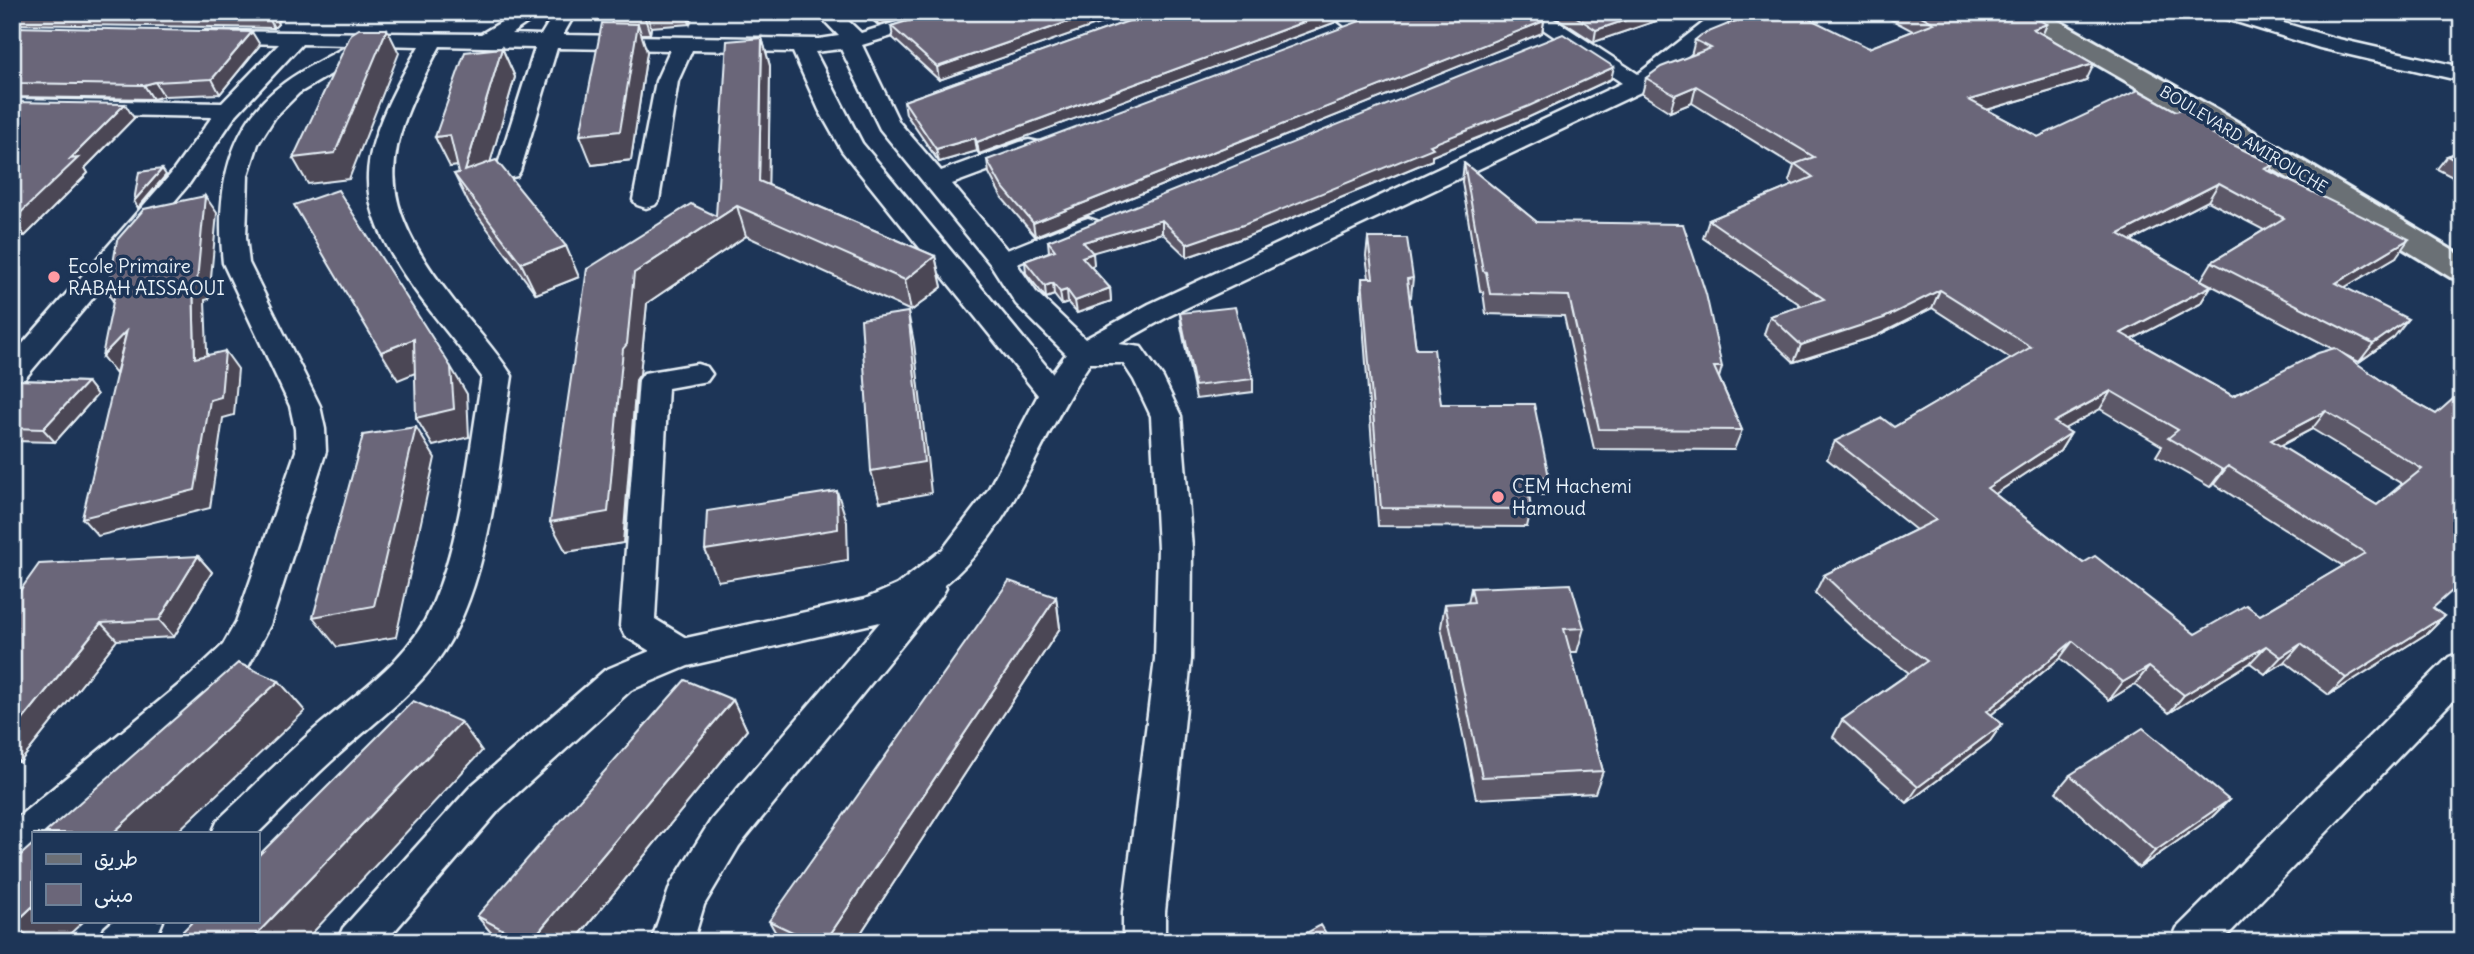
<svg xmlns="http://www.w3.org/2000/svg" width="2474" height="954" font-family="Delius,'Playpen Sans Arabic',sans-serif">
<rect width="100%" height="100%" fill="#1d3557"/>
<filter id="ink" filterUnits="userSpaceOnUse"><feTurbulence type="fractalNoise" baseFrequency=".0143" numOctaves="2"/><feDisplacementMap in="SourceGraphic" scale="14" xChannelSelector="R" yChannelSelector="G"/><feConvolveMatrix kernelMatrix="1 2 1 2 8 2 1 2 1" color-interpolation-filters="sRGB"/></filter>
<g filter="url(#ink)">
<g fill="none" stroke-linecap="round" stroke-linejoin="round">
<g stroke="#e8f1f8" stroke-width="5">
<g id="minor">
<path d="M518 12H543L511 34 541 35 555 12H576L563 35 819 39 839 36 816 12H839L861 33 929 12H961L958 16 862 45 899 122 941 171 1020 142 1029 140 1038 142 1041 147 1038 152 952 184 1007 250 1079 221 1088 218 1097 221 1101 226 1097 231 1017 264 1036 292 1085 339 1149 304 1622 83 1518 12H1543L1638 74 1717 12H1741L1647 89 1169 316 1119 344 1141 347 1163 378 1181 416 1192 548 1191 659 1165 912V942H1123V912L1155 659 1158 548 1151 416 1134 380 1123 363H1090C1040 435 1015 528 944 585L946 588 941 597 739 846 704 905 693 942H651L671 884 711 820 880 622 688 666 631 690 499 810 385 942H337L343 928 471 786 605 670 650 651 625 636 620 626 639 380 644 373 697 364 707 367 712 374 707 381 668 388 655 619 686 638 865 599 897 585 943 549 988 490 1038 395 842 151 819 110 793 52 692 50 678 81 659 200 655 205 646 208 637 205 633 200 656 81 670 50 557 48 520 171 517 176 508 178 499 176 496 171 535 48 440 46C380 156 374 198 453 300 472 325 495 349 512 376 498 464 491 588 437 661 409 698 371 725 337 756 309 781 284 808 257 834L212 833 218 820C248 792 277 763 307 736 351 696 408 663 432 606 462 535 469 453 482 377 443 322 365 246 368 175 369 134 399 81 419 46L380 45 299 93 275 117 258 144 248 175 246 237 249 263 320 406 325 429 326 451 270 625 249 665 217 697 56 833H33V853L12 864V822L191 675 223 645 236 622 296 451 295 429 290 406 223 263C216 196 225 126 284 83 304 68 328 57 349 45L302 44 236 115 189 184 22 382 12 385V356L171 174 212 117 12 113V99L222 103 279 44 213 42 205 41 202 36 205 31 481 34ZM841 49 880 129 991 265 1016 304 1066 354 1052 373 862 143 815 52Z"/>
<polygon points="1327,12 1352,12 1368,24 1365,29 1349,29"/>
<polygon points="2214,12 2247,12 2334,38 2462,67 2462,81 2320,48 2217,16"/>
<polygon points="2462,652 2462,691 2221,942 2171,942 2177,928 2449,657"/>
<polygon points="113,921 163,921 157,935 150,942 99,942 105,928"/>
</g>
</g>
<g stroke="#e8f1f8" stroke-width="6">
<polygon id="primary" points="2011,12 2043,12 2217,110 2462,256 2462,280 2450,277 2197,122 2015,17"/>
</g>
<use href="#minor" fill="#1d3557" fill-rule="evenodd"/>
<use href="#primary" fill="#6b6f75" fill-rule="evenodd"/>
</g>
<g fill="#5c5868" stroke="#e8f1f8" stroke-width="2" fill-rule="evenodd">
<polygon points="12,12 289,12 277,22 278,24 274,28 12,24"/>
<polygon points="611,12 693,12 690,24 651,27 650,34 641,34 647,52 631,160 592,165 612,23 610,18"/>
<polygon points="863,12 919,12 878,25"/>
<polygon points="937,12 1133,12 939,80 893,38 891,26"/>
<polygon points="1154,12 1363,12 979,154 977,151 939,162 906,114 904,101"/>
<polygon points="1548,12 1658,12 1656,21 1594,42"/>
<path d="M1877 12H2024L2047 24 2042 34 2086 81 1987 110 2038 137 2223 140 2274 165 2270 171 2396 257 2345 287 2394 337 2359 362 2343 354 2402 395 2436 414 2433 609 2444 616 2426 634 2329 695 2285 662 2265 674 2250 663 2169 713 2135 684 2109 700 2060 658 1991 715 2002 724 1990 741 1907 803 1833 737 1842 720 1909 673 1867 641 1815 593 1824 575 1916 530 1827 459 1835 441 1894 427 2011 359 1932 308 1876 336 1794 362 1764 334 1770 316 1802 306 1703 238 1709 220 1794 185 1789 181 1794 166 1692 103 1670 112 1642 94 1646 78 1691 56 1695 40 1869 48 1913 31ZM2208 201 2264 230 2212 262 2201 280 2333 349 2233 396 2132 339 2200 304 2211 286 2131 240ZM2100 409 2162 446 2156 456 2210 487 2214 484 2343 566 2260 615 2195 634 2083 563 1995 494 2060 451 2071 433 2064 429ZM2312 429 2402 484 2377 505 2280 446Z"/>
<polygon points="1544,21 1542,33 1035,236 1002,198 989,173 987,160"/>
<polygon points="12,27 260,45 220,94 164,96 153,99 12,97"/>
<polygon points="762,38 770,66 768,185 935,256 942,287 911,311 746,236 647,303 640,374 636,380 623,543 566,552 587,269 716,216"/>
<polygon points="502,48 515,77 490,162 579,277 536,294 469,204 454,174 459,173 457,166 450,167"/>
<polygon points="1611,79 1527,118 1432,156 1432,160 1246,237 1187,257 1162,233 1092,252 1094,265 1091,267 1110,288 1111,301 1077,313 1068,303 1062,305 1054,295 1046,298 1026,273 1025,261 1049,252 1048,241"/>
<polygon points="12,102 134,118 85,168 88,173 25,236 12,236"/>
<polygon points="2462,151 2462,182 2437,169 2447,156"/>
<polygon points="1464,163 1537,222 1722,367 1719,378 1742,430 1734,450 1594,449 1564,316 1486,314 1483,292 1480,291 1462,182"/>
<polygon points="1368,238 1413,278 1411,297 1409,297 1416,349 1441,404 1549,477 1544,495 1529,495 1531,509 1527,527 1378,526 1361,296 1362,278 1369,278 1366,256"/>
<polygon points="1180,313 1253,379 1253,392 1196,399 1181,326"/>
<polygon points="12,380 87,382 97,395 55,442 12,441"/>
<polygon points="198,556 212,572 174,637 117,640 20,762 12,762 12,602"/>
<polygon points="1471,588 1584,628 1577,652 1570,652 1603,771 1595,793 1476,799 1441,627 1445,604 1468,603"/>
<polygon points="1056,597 1060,628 855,942 781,942 769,921"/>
<polygon points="733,700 747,730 574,942 499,942 477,916"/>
<polygon points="2070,775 2229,800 2212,817 2139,868 2056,792"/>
<polygon points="12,863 61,942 33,942 12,930"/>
</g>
<g fill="#4b4755" stroke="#e8f1f8" stroke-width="2">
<polygon points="268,12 289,12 277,22 278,24 274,28 267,14"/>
<polygon points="646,12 651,27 650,34 645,18"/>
<polygon points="686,12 693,12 690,24"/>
<polygon points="878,12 919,12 878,25 875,13"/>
<polygon points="1097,12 1133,12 939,80 937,67"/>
<polygon points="1331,12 1363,12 979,154 977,142"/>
<polygon points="1650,12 1658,12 1656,21 1594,42 1596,30"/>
<polygon points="1544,21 1542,33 1035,236 1033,223"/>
<polygon points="638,24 647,52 631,160 592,165 580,135"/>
<polygon points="2047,24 2040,41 2033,29"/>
<polygon points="387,29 399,53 349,179 308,184 293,158"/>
<polygon points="252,32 260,45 220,94 212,79"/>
<polygon points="762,38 770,66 768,211 759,181"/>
<polygon points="502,48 515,77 479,201 465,171"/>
<polygon points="2094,64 2086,81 1962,117 1969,100"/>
<polygon points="1614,67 1611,79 1527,118 1432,156 1432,160 1246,237 1187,257 1187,244 1430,145"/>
<polygon points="155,82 164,96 153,99 144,85"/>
<polygon points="1696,86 1692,103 1670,112 1675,95"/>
<polygon points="125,104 134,118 85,168 88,173 25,236 13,221 70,159"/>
<polygon points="2229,130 2219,147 2213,135"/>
<polygon points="450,135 465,165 450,167 435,137"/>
<polygon points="975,138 977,151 939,162 936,149"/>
<polygon points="162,169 166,175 138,208 134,201"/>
<polygon points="2219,183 2208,201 2109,252 2119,234"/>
<polygon points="205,196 217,213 209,299 205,300 208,376 195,358 193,282"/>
<polygon points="737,206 746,236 647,303 640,374 636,380 623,543 566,552 550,522 634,273"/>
<polygon points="1162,220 1162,233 1084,255 1083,242"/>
<polygon points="2409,239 2396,257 2323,300 2336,283"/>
<polygon points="566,246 579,277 536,294 521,263"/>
<polygon points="1093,253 1094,265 1083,269 1082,257"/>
<polygon points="935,256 942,287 911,311 905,280"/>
<polygon points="1053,283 1054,295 1046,298 1045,286"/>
<polygon points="2211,286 2200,304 2110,351 2121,333"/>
<polygon points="1110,288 1111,301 1077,313 1075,301"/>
<polygon points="1067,290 1068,303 1062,305 1060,292"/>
<polygon points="1940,290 1932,308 1876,336 1794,362 1801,345"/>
<polygon points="115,292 121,312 108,294"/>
<polygon points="908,312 914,343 931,493 880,502 871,471"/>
<polygon points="2408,319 2394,337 2359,362 2373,344"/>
<polygon points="127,330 116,374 102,356"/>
<polygon points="414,339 430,367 398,380 381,352"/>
<polygon points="225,351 238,369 234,415 223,418 210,508 98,536 82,518 210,400"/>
<polygon points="451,367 467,394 469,437 433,446 416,418"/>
<polygon points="87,382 97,395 55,442 43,429"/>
<polygon points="2111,391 2100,409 2044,440 2054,422"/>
<polygon points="2326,411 2312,429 2257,458 2271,440"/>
<polygon points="416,427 435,458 396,637 337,647 313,617"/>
<polygon points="2071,433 2060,451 1977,506 1987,488"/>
<polygon points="2228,466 2214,484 2210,487 2223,470"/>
<polygon points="837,491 847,522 848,560 718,581 705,550"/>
<polygon points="198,556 212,572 174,637 159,620"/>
<polygon points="1056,597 1060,628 855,942 825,942"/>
<polygon points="2444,616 2426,634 2329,695 2346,678"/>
<polygon points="101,623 117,640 20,762 12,756 12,733"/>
<polygon points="2073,641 2060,658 1975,728 1987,711"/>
<polygon points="2301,644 2285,662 2265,674 2281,657"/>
<polygon points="2266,646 2250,663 2169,713 2184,695"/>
<polygon points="2149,667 2135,684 2109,700 2123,682"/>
<polygon points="279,681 305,711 176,833 113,833"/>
<polygon points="733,700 747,730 574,942 530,942"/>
<polygon points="461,722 482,751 304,942 249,942"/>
<polygon points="2002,724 1990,741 1907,803 1918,787"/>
<polygon points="2229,800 2212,817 2139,868 2155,851"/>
<polygon points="33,906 33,921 84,921 61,942 37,942 13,925"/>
</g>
<g fill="#6b6679" stroke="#e8f1f8" stroke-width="2" fill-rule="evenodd">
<polygon points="127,12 268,12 267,14"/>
<polygon points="611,12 646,12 645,18 610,18"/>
<polygon points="937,12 1097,12 937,67 891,26"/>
<polygon points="1154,12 1331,12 977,142 975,138 936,149 904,101"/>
<polygon points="1384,12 1532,12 1544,21 1033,223 1001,185 987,160"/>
<polygon points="1569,12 1650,12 1596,30"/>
<path d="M1758 12H1796L1869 48 1934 23 1914 12H2024L2047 24 2033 29 2094 64 1969 100 2038 137 2138 90 2176 111 2189 107 2229 130 2213 135 2274 165 2265 169 2409 239 2336 283 2408 319 2373 344 2212 262 2284 218 2219 183 2119 234 2211 286 2121 333 2233 396 2318 353 2335 348 2402 395 2436 414 2462 391V582L2433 608 2444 616 2346 678 2301 644 2281 657 2266 646 2184 695 2149 667 2123 682 2073 641 1987 711 2002 724 1918 787 1842 720 1927 661 1876 624 1824 575 1936 520 1835 441 1882 418 1894 427 2031 347 1940 290 1884 318 1801 345 1770 316 1824 299 1709 220 1813 177 1795 164 1814 157 1696 86 1675 95 1646 78 1661 67 1711 48 1695 40 1701 35ZM2111 391 2178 430 2168 438 2223 470 2228 466 2365 553 2260 615 2246 605 2195 634 2095 556 2083 563 1987 488 2071 433 2054 422ZM2326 411 2422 469 2377 505 2271 440Z"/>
<polygon points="602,23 638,24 620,131 580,135"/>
<polygon points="12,27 252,32 212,79 155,82 144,85 12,83"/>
<polygon points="359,29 387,29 335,153 293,158 351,34"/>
<polygon points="1563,34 1614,67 1529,106 1430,145 1433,148 1246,224 1187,244 1162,220 1083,242 1093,253 1082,257 1110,288 1075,301 1067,290 1060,292 1053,283 1045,286 1025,261 1055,250 1048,241"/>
<polygon points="762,38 759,181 935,256 905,280 737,206 634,273 627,344 623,349 608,512 550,522 587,269 691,204 716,216 727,41"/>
<polygon points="502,48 465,171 496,160 566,246 521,263 454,174 459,173 450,135 435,137 465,52"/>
<polygon points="12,102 125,104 70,159 78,158 12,221"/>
<polygon points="2462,151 2462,164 2447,156"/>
<polygon points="1464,163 1537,222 1683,224 1706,294 1722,367 1714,367 1742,430 1599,429 1569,296 1490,294 1486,272 1483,271"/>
<polygon points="162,169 134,201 139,172"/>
<polygon points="338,190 451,367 454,409 416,418 414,339 381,352 294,205"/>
<polygon points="205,196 197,281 193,282 195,358 225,351 221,397 210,400 195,490 82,518 127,330 102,356 115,292 108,294 117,240 144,209"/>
<polygon points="1368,238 1407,238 1413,278 1407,279 1416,349 1434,349 1441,404 1534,404 1549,477 1526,476 1531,509 1381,508 1362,278 1373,278"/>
<polygon points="1235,307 1253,379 1195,386 1180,313"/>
<polygon points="908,312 924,462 871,471 861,319"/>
<polygon points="12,380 87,382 43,429 12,428"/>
<polygon points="416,427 374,606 313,617 363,435"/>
<polygon points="837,491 838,529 705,550 707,511"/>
<polygon points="198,556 159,620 101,623 12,733 12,602 39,564"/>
<polygon points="1009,581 1056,597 825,942 814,942 769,921"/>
<polygon points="1571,584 1584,628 1564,629 1603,771 1482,777 1445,604 1474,602 1471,588"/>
<polygon points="238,663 279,681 113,833 45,833"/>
<polygon points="685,680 733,700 530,942 526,942 477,916"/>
<polygon points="413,701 461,722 249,942 172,942 193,921 257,921 257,857"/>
<polygon points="2143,728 2229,800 2155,851 2070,775"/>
<polygon points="33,844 33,906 13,925 12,863"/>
<polygon points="1321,925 1331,942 1290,942"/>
<polygon points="1383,935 1387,942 1370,942"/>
</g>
</g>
<g fill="#ff9aa2" stroke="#1d3557" stroke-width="2.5">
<circle cx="54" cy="277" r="7"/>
<circle cx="1498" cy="497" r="7"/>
</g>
<g text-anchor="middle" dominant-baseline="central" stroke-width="7" stroke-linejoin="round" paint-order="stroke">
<g font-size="16" fill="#e8f1f8" stroke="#1d3557">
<text transform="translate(2244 139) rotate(31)">BOULEVARD AMIROUCHE</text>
</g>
<g font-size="19" fill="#e8f1f8" stroke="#1d3557" text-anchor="start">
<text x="68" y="266">Ecole Primaire<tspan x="68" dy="22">RABAH AISSAOUI</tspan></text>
<text x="1512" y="486">CEM Hachemi<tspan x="1512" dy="22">Hamoud</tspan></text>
</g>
</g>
<rect width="2474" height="954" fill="none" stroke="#1d3557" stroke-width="42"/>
<rect x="21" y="21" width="2432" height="912" fill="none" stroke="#e8f1f8" stroke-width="2.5" filter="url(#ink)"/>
<rect x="32" y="832" width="228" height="91" fill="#1d3557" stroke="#6e8097" stroke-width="2"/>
<rect x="46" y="854" width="35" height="10" fill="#6b6f75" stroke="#6e8097" stroke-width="2"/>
<text x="94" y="866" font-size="21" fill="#e8f1f8">طريق</text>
<rect x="46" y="884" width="35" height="21" fill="#6b6679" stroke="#6e8097" stroke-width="2"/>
<text x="94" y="902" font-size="21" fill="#e8f1f8">مبنى</text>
</svg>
